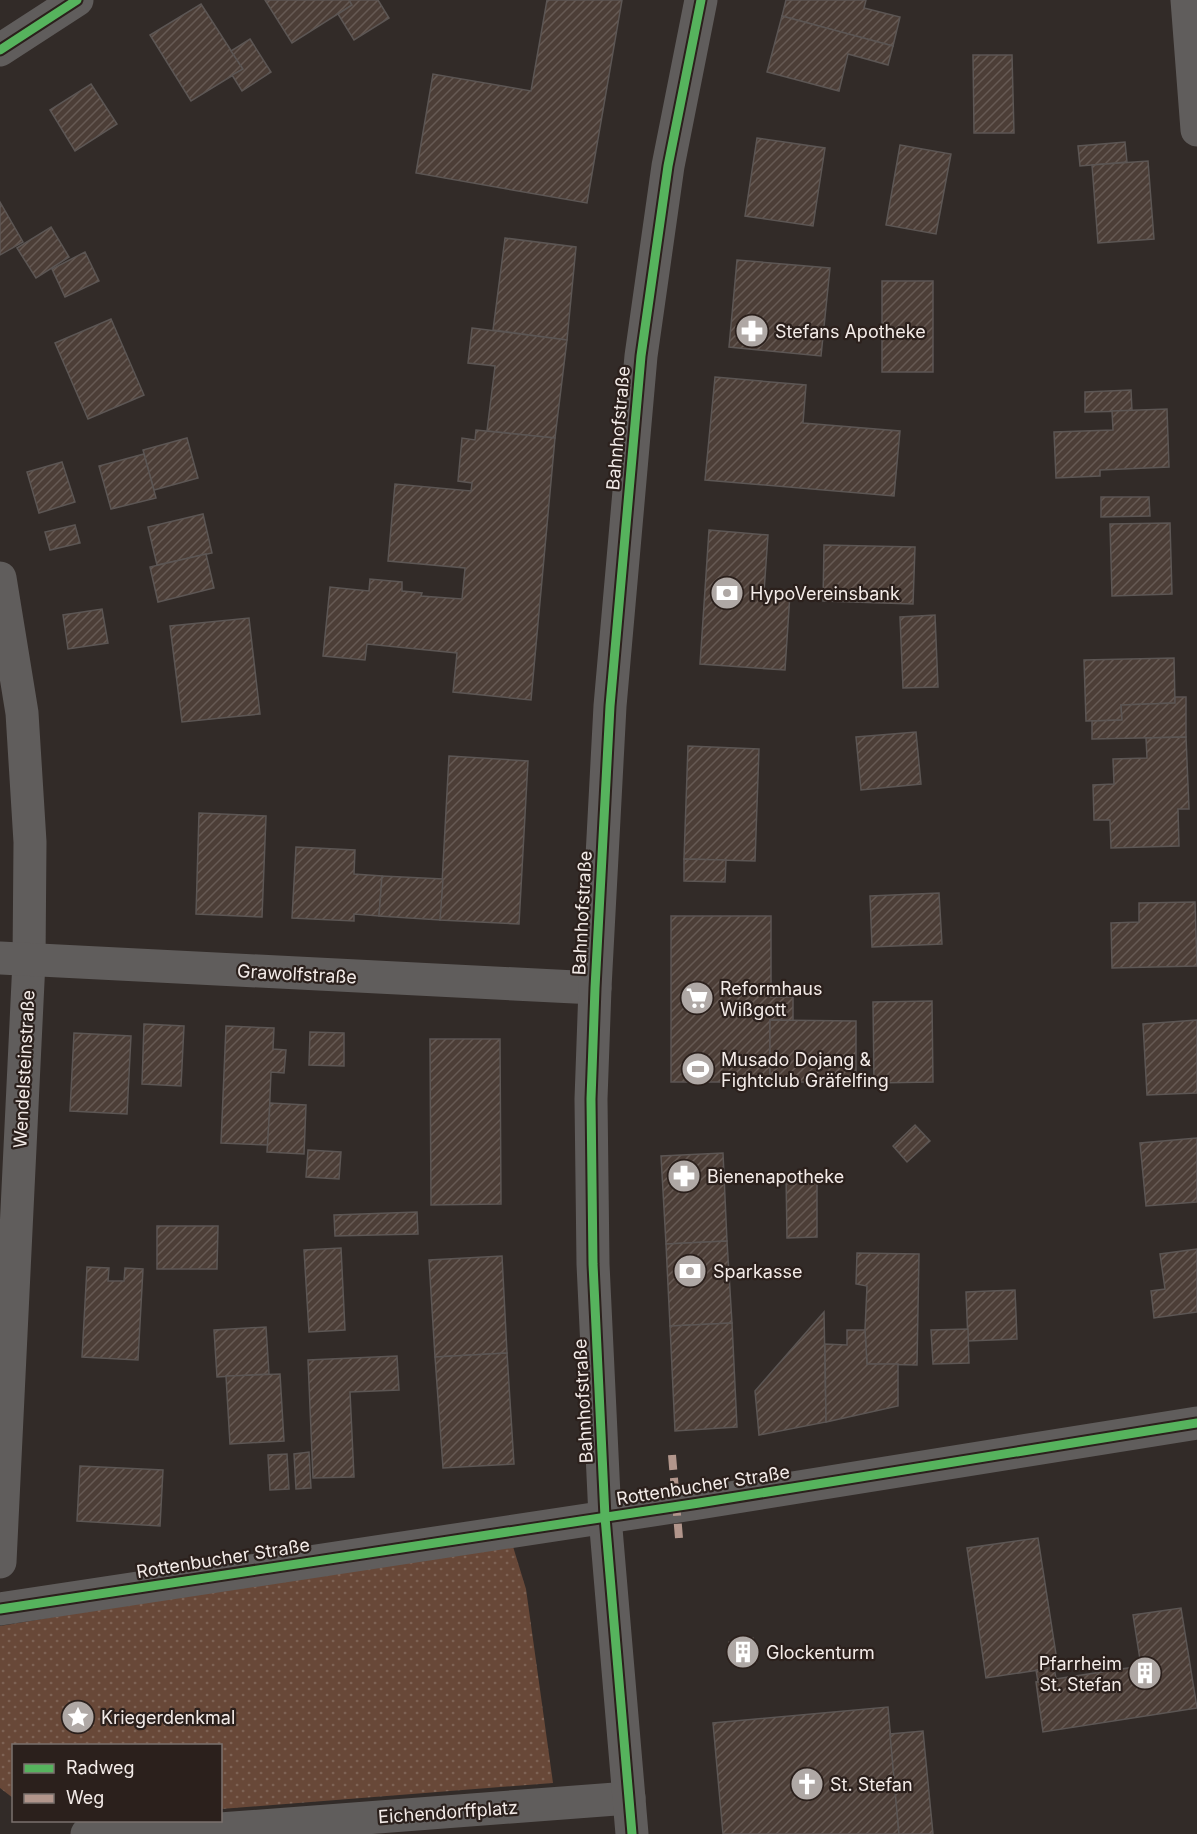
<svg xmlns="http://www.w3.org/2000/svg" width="1197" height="1834" font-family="Inter,sans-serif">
<defs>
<pattern id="grass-dots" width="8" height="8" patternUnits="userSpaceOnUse" patternTransform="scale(1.5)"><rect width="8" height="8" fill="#684838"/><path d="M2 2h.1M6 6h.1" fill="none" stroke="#7e6355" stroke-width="1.8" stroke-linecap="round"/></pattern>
<pattern id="building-hatch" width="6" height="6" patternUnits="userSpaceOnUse" patternTransform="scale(1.5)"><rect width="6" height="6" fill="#4c3e37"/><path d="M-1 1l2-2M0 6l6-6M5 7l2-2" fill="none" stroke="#665a54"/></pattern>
</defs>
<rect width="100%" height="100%" fill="#322b28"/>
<polygon fill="url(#grass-dots)" points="511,1540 526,1589 553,1783 221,1809 220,1746 14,1746 13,1798 0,1788 0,1626"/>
<g fill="url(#building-hatch)" stroke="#5c5654" stroke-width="1.5">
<polygon points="265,0 349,0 352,5 292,43"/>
<polygon points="349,0 378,0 389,18 354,40 338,14 352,5"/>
<polygon points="547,0 622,0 587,203 416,173 433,74 531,91"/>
<polygon points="786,0 866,0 864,8 900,17 893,46 782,16"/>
<polygon points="201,4 243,69 191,101 150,35"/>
<polygon points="782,16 893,46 888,65 848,54 839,91 767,72"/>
<polygon points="250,39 271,72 242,91 232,75 243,69 231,51"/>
<polygon points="973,55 1012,55 1014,133 974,133"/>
<polygon points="91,84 117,124 75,151 50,110"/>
<polygon points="757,138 825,148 813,226 745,216"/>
<polygon points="1125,142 1127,162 1080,166 1078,146"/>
<polygon points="900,145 951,154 936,234 886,225"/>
<polygon points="1148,161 1154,239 1098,243 1092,165"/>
<polygon points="0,202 23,242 0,255"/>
<polygon points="51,227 69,257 36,278 17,248"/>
<polygon points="505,238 576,247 567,340 493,330"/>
<polygon points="85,252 99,281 65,297 52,269"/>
<polygon points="737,260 830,268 821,356 729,347"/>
<rect x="882" y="281" width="51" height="91"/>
<polygon points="111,319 144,395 88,419 55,343"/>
<polygon points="472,328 567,340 555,438 487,431 495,366 468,363"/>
<polygon points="715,377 806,385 803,423 900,431 894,496 705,480"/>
<polygon points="1131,390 1132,411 1085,412 1085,392"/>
<polygon points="1167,409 1169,467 1100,470 1100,476 1056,478 1054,432 1113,430 1112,411"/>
<polygon points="476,430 555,438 531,700 453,692 457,653 367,644 365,660 323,656 330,587 369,591 370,579 402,582 402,591 422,593 421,596 462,599 465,568 388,561 395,484 471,491 472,483 458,481 462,438 475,440"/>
<polygon points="187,438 198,478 154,490 143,450"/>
<polygon points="144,454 156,498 111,509 99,466"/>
<polygon points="62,462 75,502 39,513 27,472"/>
<polygon points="1101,497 1149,497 1150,516 1101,517"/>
<polygon points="203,514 212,553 157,565 148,527"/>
<polygon points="1170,523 1172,594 1112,596 1110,524"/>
<polygon points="75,525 80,543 50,550 45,532"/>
<polygon points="709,530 768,535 764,592 790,594 785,670 700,664"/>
<polygon points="824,545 915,547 913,604 823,601"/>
<polygon points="206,554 214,588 158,602 150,567"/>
<polygon points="102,609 108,643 68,649 63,615"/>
<polygon points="935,615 938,687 903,688 900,617"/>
<polygon points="249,618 260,714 182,722 170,626"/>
<polygon points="1174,658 1175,703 1121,705 1122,720 1086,721 1084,660"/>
<polygon points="1175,697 1186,697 1186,737 1092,739 1092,721 1122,720 1121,705 1175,703"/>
<polygon points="916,732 921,784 861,790 856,737"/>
<polygon points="1186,737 1189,809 1178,809 1179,846 1111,848 1110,820 1094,820 1093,785 1114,784 1113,759 1147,758 1146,738"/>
<polygon points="688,746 759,749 755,861 684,859"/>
<polygon points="449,756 528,761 519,924 440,920"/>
<polygon points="199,813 266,816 262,917 196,914"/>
<polygon points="296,847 355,850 354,874 382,876 379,916 354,914 354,921 292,918"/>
<polygon points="684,859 726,860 725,882 684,881"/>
<polygon points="382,876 443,879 440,920 379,916"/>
<polygon points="939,893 942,944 872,947 870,896"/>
<polygon points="1195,902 1197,966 1112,968 1111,923 1139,922 1139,903"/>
<polygon points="671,916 771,916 771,997 793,997 793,1021 770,1020 770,1082 671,1082"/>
<polygon points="932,1001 933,1082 874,1083 873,1002"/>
<polygon points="770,1020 856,1021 856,1082 770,1082"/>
<polygon points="1197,1020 1197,1093 1147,1095 1143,1024"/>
<polygon points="144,1024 184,1026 181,1086 142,1084"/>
<polygon points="226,1026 274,1028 273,1049 286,1050 284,1073 271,1072 268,1145 221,1143"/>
<polygon points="310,1032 344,1033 344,1066 309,1065"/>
<polygon points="74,1033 131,1036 127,1114 70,1111"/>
<polygon points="430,1039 500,1039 501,1204 431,1205"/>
<polygon points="270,1103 306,1105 304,1154 267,1152"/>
<polygon points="915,1125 930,1141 907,1162 893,1146"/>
<polygon points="1197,1138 1197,1202 1146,1206 1140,1143"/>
<polygon points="308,1150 341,1152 339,1179 306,1177"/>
<polygon points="723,1153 727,1241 666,1244 661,1156"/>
<polygon points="817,1174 817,1237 787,1238 786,1175"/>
<polygon points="417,1212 418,1234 335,1236 334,1215"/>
<polygon points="157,1226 218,1226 217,1269 157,1269"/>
<polygon points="727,1241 732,1323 670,1326 666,1244"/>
<polygon points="341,1248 345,1330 309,1332 304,1250"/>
<polygon points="1197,1249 1197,1312 1154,1318 1151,1291 1165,1289 1160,1254"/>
<polygon points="857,1253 919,1254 917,1365 867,1364 865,1330 867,1286 856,1284"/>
<polygon points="502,1256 507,1353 435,1357 429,1260"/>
<polygon points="87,1267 109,1268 108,1281 124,1281 125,1268 143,1269 138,1360 82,1357"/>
<polygon points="1015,1290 1017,1339 968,1341 966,1292"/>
<polygon points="824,1312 826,1422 759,1435 755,1391"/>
<polygon points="732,1323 737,1427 675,1431 670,1326"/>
<polygon points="266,1327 269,1374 217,1377 214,1330"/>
<polygon points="968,1329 969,1363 933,1364 931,1330"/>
<polygon points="847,1330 865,1330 867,1364 898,1364 898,1406 826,1422 825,1344 847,1345"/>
<polygon points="507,1353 514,1464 443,1468 435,1357"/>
<polygon points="397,1356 399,1390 350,1392 354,1477 313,1478 308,1360"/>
<polygon points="280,1374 284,1441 230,1444 226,1376"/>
<polygon points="309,1452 311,1488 296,1489 294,1454"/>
<polygon points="287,1454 289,1489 270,1490 268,1455"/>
<polygon points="80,1466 163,1470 160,1526 77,1521"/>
<polygon points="1038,1538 1058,1667 986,1678 967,1548"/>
<polygon points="1181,1608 1197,1708 1043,1732 1036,1682 1141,1666 1133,1615"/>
<polygon points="753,1638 756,1662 733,1665 729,1642"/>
<polygon points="1054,1667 1056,1679 1038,1682 1036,1670"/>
<polygon points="888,1707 899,1834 723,1834 713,1723"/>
<polygon points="923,1731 933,1834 899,1834 890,1734"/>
</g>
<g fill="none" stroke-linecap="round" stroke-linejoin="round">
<g stroke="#605d5c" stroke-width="33">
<polyline points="1187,0 1197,130"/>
<polyline points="0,50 77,0"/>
<polyline points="0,578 22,713 30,842 29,961 0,1562"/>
<polyline points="0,958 595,988"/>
<polyline points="0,1609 699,1503 1197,1423"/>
<polyline points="87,1834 220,1829 629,1798"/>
<polyline points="632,1834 605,1517 593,1264 591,1099 595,988 610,706 641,356 668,166 701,0"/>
</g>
<polyline stroke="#b2968c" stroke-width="8" stroke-dasharray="15 8" stroke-linecap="butt" points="672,1455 679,1538"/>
<g stroke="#2b201c" stroke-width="13">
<g id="cycleway">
<polyline points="0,50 77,0"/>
<polyline points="0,1609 699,1503 1197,1423"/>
<polyline points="632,1834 605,1517 593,1264 591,1099 595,988 610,706 641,356 668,166 701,0"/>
</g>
</g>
<use href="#cycleway" stroke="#56b35d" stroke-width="9"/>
</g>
<defs>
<g id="pharmacy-disc" transform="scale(1.725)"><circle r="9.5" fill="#afa8a5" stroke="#2b201c"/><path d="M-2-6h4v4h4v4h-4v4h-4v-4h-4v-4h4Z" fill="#fff"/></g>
<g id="bank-disc" transform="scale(1.725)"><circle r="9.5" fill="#afa8a5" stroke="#2b201c"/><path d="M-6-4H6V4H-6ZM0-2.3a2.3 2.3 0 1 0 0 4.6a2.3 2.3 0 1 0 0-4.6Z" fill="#fff"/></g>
<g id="supermarket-disc" transform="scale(1.725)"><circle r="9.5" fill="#afa8a5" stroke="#2b201c"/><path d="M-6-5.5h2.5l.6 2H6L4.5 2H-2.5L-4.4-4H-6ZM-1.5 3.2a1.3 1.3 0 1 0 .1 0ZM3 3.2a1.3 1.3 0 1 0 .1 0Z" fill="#fff"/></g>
<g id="stadium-disc" transform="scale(1.725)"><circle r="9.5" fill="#afa8a5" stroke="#2b201c"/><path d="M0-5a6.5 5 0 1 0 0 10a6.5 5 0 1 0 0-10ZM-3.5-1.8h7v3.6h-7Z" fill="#fff"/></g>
<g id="building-disc" transform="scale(1.725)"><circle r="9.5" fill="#afa8a5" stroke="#2b201c"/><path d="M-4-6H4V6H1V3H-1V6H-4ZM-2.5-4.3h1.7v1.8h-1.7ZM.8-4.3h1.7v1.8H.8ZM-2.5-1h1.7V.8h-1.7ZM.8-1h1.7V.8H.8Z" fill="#fff"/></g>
<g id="sight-disc" transform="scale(1.725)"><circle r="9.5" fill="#afa8a5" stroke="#2b201c"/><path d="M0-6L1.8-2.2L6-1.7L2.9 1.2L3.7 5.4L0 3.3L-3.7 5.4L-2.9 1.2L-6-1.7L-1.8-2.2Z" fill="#fff"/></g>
<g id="church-disc" transform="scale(1.725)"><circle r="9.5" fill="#afa8a5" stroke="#2b201c"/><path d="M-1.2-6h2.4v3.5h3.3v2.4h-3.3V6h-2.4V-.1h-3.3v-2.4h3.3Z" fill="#fff"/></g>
</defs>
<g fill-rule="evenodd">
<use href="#pharmacy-disc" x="752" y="331"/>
<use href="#bank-disc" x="727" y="593"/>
<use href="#supermarket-disc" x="697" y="998"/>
<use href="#stadium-disc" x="698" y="1069"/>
<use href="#pharmacy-disc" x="684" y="1176"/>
<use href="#bank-disc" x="690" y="1271"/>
<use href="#building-disc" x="743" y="1652"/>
<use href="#building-disc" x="1145" y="1673"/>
<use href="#sight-disc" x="78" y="1717"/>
<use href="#church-disc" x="807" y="1784"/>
</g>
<g text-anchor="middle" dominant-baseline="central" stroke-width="4.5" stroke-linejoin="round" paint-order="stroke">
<g font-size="18" fill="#f3ebe8" stroke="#2b201c" text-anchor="start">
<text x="775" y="331">Stefans Apotheke</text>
<text x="750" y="593">HypoVereinsbank</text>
<text x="720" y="988">Reformhaus<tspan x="720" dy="21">Wißgott</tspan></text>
<text x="721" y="1059">Musado Dojang &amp;<tspan x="721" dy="21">Fightclub Gräfelfing</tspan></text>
<text x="707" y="1176">Bienenapotheke</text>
<text x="713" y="1271">Sparkasse</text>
<text x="766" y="1652">Glockenturm</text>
<text x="1122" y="1663" text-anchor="end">Pfarrheim<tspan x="1122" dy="21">St. Stefan</tspan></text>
<text x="101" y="1717">Kriegerdenkmal</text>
<text x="830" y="1784">St. Stefan</text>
</g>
<g font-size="18" fill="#f3ebe8" stroke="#2b201c">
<text transform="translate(618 428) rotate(-85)">Bahnhofstraße</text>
<text transform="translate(582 913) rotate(-87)">Bahnhofstraße</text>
<text transform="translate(297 974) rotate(3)">Grawolfstraße</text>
<text transform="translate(24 1069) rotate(-87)">Wendelsteinstraße</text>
<text transform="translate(583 1401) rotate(-93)">Bahnhofstraße</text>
<text transform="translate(703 1485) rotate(-9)">Rottenbucher Straße</text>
<text transform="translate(223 1558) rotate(-9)">Rottenbucher Straße</text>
<text transform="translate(448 1812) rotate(-4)">Eichendorffplatz</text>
</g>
</g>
<rect x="12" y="1744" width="210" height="78" fill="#2b201c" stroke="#7b716e" stroke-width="1.5"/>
<rect x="24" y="1764" width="30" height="9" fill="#56b35d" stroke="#7b716e" stroke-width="1.5"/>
<text x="66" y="1774" font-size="18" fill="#f3ebe8">Radweg</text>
<rect x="24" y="1794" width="30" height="9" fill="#b2968c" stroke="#7b716e" stroke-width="1.5"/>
<text x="66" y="1804" font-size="18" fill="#f3ebe8">Weg</text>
</svg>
